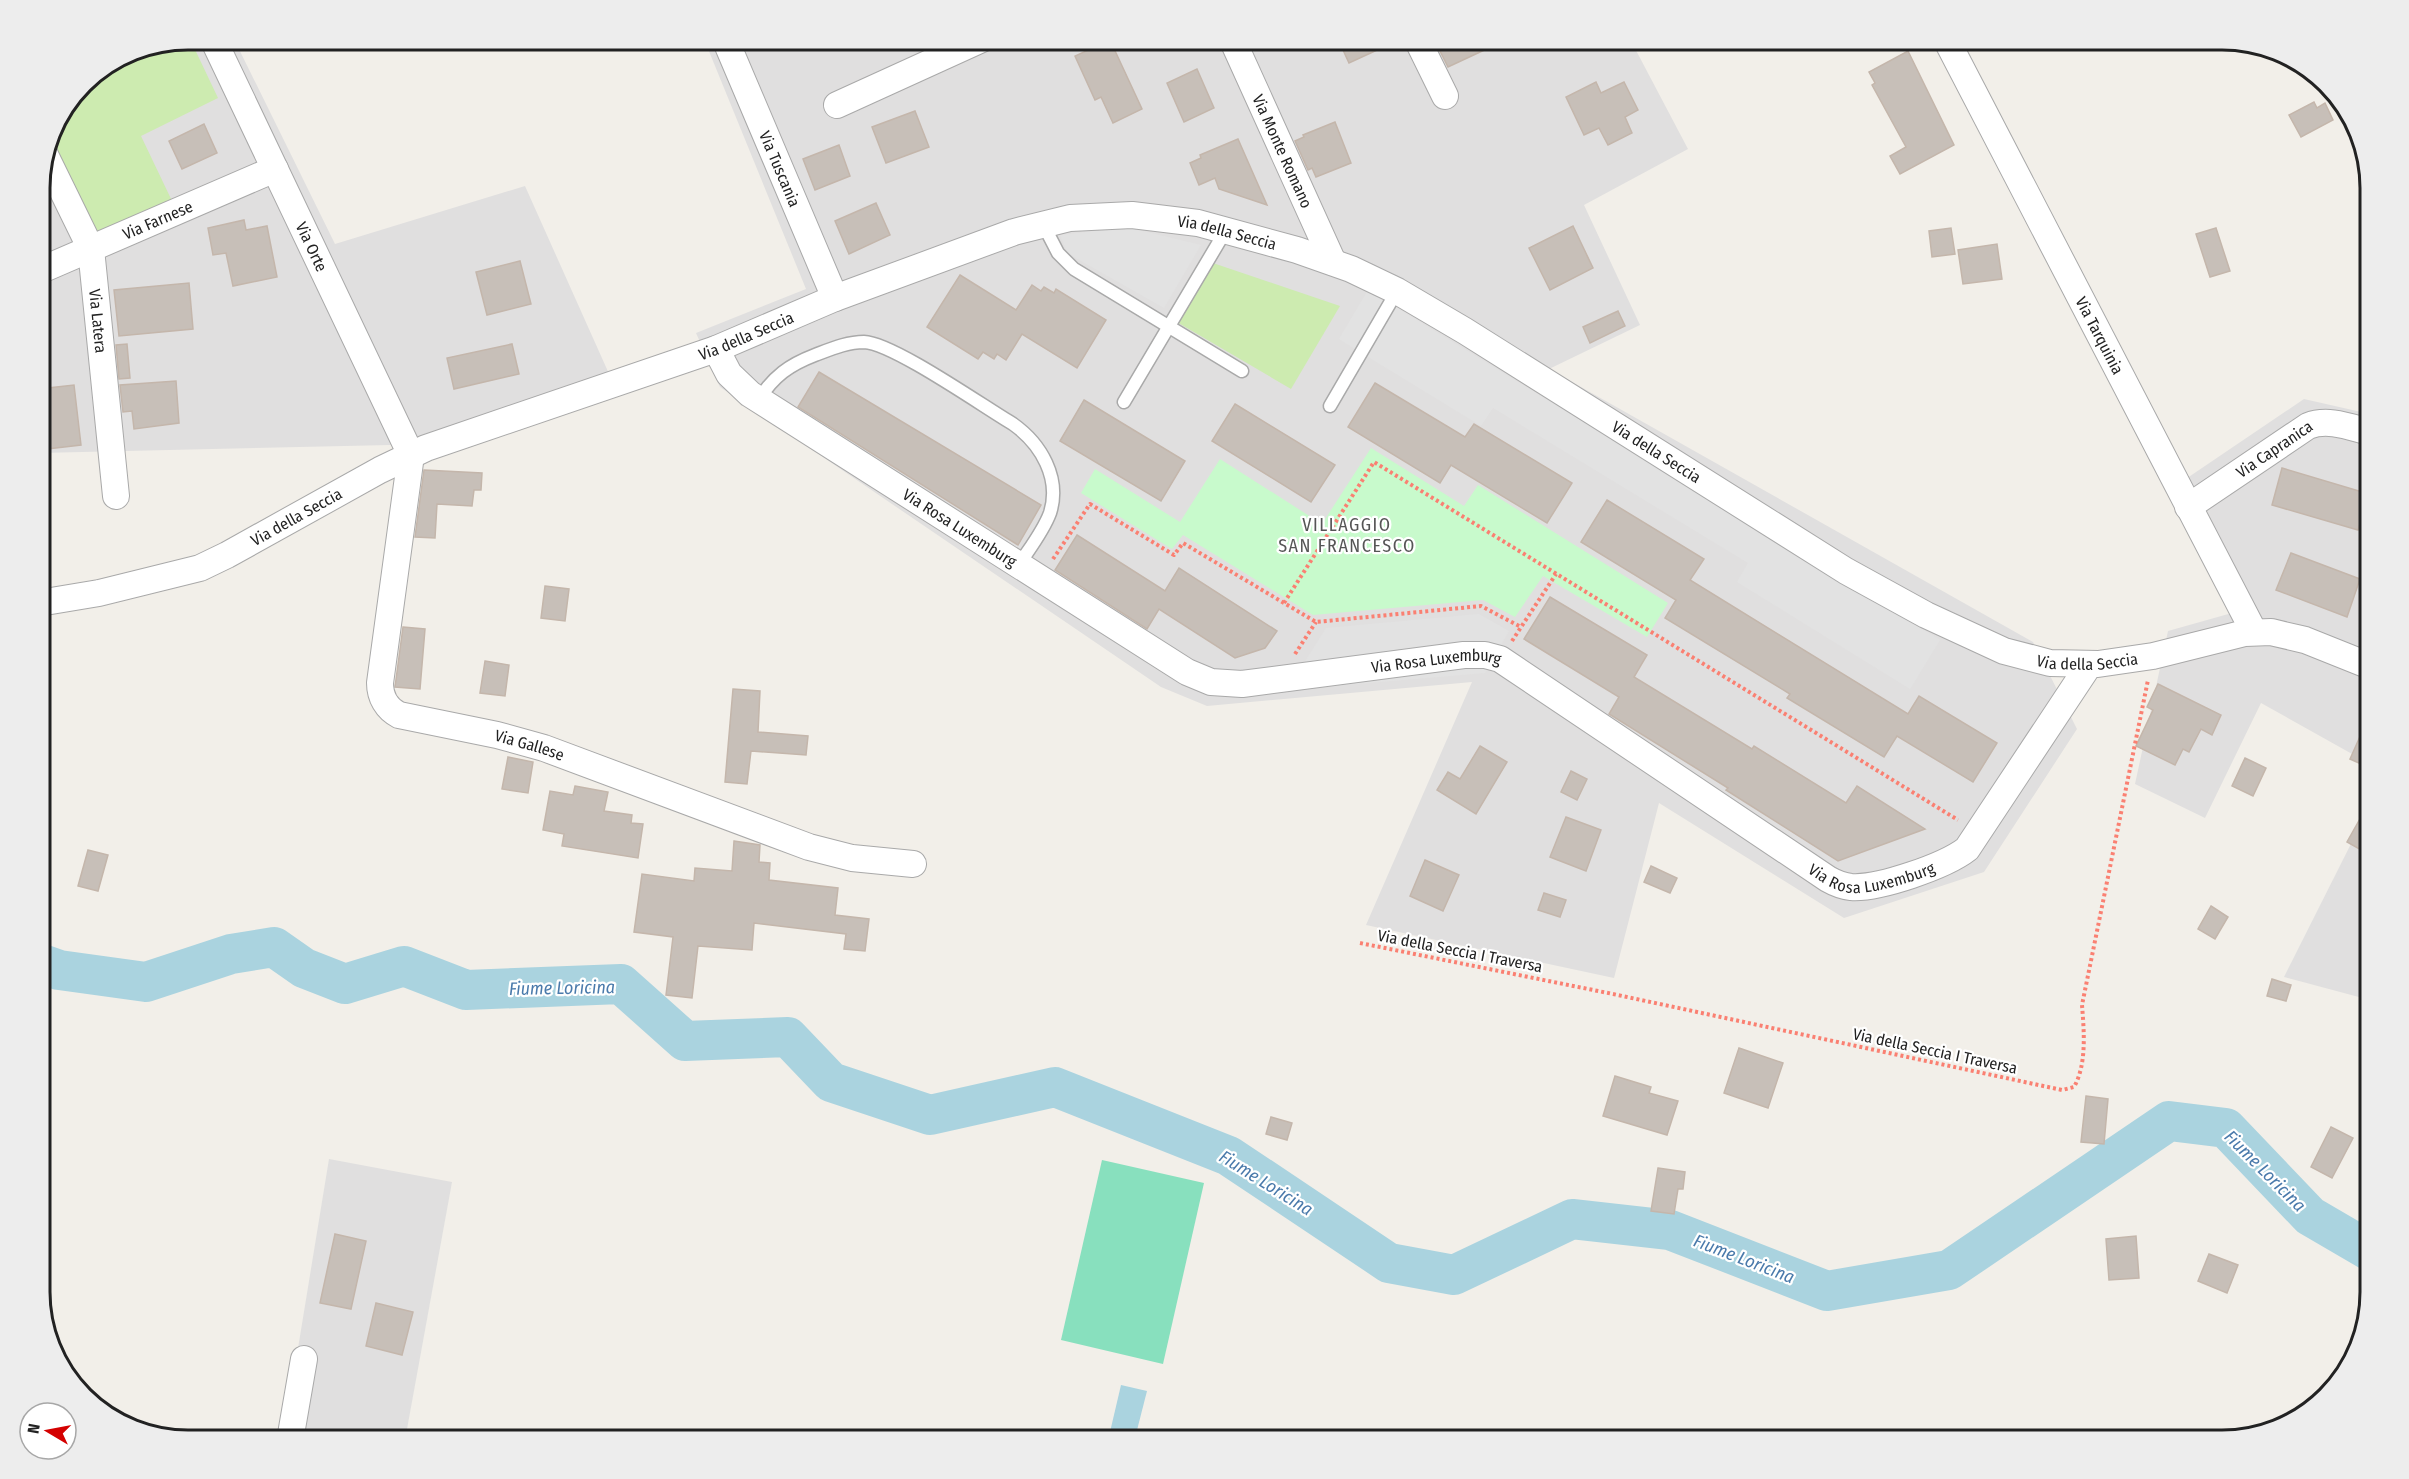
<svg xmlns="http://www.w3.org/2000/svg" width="2409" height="1479" font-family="'Fira Sans Condensed',sans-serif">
<rect width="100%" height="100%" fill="#f2efe9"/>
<g fill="#e0dfdf">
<polygon points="188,39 234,39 335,244 525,186 610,376 390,445 39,453 39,178 50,130 83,82 131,50"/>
<polygon points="704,39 1630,39 1688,149 1584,205 1640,325 1549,369 2033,642 2077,729 1984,872 1844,918 1659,803 1614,978 1366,925 1472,682 1207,706 1161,687 720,387 696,333 806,289"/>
<polygon points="2304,399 2370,414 2370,764 2261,703 2205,818 2135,784 2168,631 2239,611 2168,491"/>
<polygon points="2370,806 2370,1000 2284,977"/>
<polygon points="329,1159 452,1182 405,1440 283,1440"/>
</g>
<g fill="#cdebb0">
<polygon points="190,39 218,98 141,136 173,203 90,243 46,149 50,130 83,82 110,64 145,47"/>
<polygon points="1210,262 1340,306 1291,389 1175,321"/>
</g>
<polygon fill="#c8facc" points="1371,448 1464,506 1478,485 1668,603 1647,637 1543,576 1515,617 1483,600 1313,615 1183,535 1172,549 1081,493 1095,469 1180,522 1220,459 1322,524"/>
<polygon fill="#88e0be" points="1102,1160 1204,1183 1163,1364 1061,1340"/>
<g fill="#e2e2e2">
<polygon points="1126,227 1201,245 1164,308 1067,253 1060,235"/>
<polygon points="1368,290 1940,640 1910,689 1737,582 1748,563 1493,408 1481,426 1339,339"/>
<polygon points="1479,614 1509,631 1485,673 1287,690 1326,628"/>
</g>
<polygon fill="#aad3df" points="1121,1385 1147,1391 1135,1438 1110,1432"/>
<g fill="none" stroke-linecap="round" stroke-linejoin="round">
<polyline stroke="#aad3df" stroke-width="40" points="39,963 59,970 146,982 231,954 274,947 304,968 345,984 404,966 466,990 621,984 685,1041 788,1037 831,1082 930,1115 1055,1087 1229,1156 1389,1263 1454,1275 1572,1219 1670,1230 1827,1291 1949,1270 2169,1121 2226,1128 2310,1216 2370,1251"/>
</g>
<g fill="#c7bfb8" stroke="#c4b6ab" stroke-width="1.5">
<polygon points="1338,39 1401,39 1349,63"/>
<polygon points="1434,39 1508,39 1448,67"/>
<polygon points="1110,40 1142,109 1113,123 1101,97 1095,100 1075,56"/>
<polygon points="1908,51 1954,145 1900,174 1890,156 1906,147 1872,85 1875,83 1869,72"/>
<polygon points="1197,69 1214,108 1184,122 1167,83"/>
<polygon points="1596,82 1601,93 1624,82 1638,110 1625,117 1632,133 1608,145 1599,128 1584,135 1566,97"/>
<polygon points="2314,102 2317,108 2325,103 2333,120 2301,137 2289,115"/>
<polygon points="915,111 929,147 886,163 872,127"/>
<polygon points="1335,122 1351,163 1316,177 1312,168 1308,170 1295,141 1304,137 1303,135"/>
<polygon points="204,124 217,153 182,169 169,141"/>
<polygon points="1238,139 1267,205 1219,189 1215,178 1199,185 1190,163 1201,158 1200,155"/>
<polygon points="839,145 850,176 815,190 803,159"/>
<polygon points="876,203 890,235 849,254 835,221"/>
<polygon points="244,220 246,230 267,226 277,277 233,286 226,253 213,255 208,228"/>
<polygon points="1573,226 1593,268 1550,290 1529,248"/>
<polygon points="1951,228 1955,254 1932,257 1929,231"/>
<polygon points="2216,228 2230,271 2210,277 2196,234"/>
<polygon points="1997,244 2002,279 1963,284 1958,250"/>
<polygon points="520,261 531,304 487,315 476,272"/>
<polygon points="960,275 1016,310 1032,285 1041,291 1044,287 1054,293 1056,289 1106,320 1077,368 1022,334 1006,360 997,354 994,359 983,352 978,359 927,327"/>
<polygon points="189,283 193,329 119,336 114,290"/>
<polygon points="1618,311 1625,326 1590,343 1583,327"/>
<polygon points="127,344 130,378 119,379 116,345"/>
<polygon points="512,344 519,374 454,389 447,358"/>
<polygon points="819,372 1041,505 1018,545 798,407"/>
<polygon points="176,381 179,423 134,429 132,411 123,412 120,385"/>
<polygon points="1375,383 1465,437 1474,424 1572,483 1547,523 1451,465 1440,483 1348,427"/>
<polygon points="74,385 81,445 39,450 39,389"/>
<polygon points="1084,400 1185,461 1161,501 1060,441"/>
<polygon points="1235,404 1335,465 1311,502 1212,441"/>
<polygon points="2282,468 2369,494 2358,530 2272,505"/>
<polygon points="424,470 482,473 481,490 474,490 472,506 437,504 435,538 415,537"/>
<polygon points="1607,500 1704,559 1690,580 1908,714 1919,696 1997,743 1973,782 1897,736 1884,757 1787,698 1790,694 1665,618 1676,600 1581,542"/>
<polygon points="1077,535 1165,591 1179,568 1277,631 1265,648 1235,658 1159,609 1147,629 1055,570"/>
<polygon points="2291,553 2360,579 2347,617 2276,590"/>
<polygon points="545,586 569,589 565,621 541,618"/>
<polygon points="1550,597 1647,655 1634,677 1752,749 1754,746 1846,803 1857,786 1925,829 1838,861 1726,790 1728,788 1609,714 1619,697 1524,639"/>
<polygon points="403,627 425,629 420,689 395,687"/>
<polygon points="485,661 509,665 505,696 480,693"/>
<polygon points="2158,684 2221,715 2212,735 2201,729 2189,752 2183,749 2175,765 2136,746 2153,710 2147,707"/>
<polygon points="733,689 760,691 758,732 808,736 806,755 751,751 747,784 725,782"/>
<polygon points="2370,714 2370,768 2350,759"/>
<polygon points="1480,746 1507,762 1476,814 1437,790 1448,772 1460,779"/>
<polygon points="508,757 533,762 528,793 502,789"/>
<polygon points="2245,758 2266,768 2253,796 2232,786"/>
<polygon points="1571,771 1587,779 1577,800 1561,792"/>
<polygon points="575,786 608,792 604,811 632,815 631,823 643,824 638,858 562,846 564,834 543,830 550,791 573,795"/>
<polygon points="2370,801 2370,838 2363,851 2347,842"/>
<polygon points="1566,817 1601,830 1586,871 1550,857"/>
<polygon points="734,841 760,845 759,862 770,863 769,880 838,888 835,915 869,919 865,951 844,949 846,934 754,923 752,950 698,946 692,998 666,995 673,937 634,932 642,874 694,881 695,868 732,871"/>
<polygon points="88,850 108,855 98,891 78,886"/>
<polygon points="1425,860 1459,875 1443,911 1410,896"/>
<polygon points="1651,866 1677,878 1670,893 1644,882"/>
<polygon points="1544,893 1566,900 1560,917 1538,910"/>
<polygon points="2211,906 2228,917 2215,939 2198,929"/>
<polygon points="2272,979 2291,985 2286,1001 2267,996"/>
<polygon points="1739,1048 1783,1063 1768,1108 1724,1093"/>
<polygon points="1615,1076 1651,1087 1649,1093 1678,1101 1667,1135 1603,1116"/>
<polygon points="2086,1096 2108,1099 2104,1144 2081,1142"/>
<polygon points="1271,1117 1292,1123 1287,1140 1266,1134"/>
<polygon points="2331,1127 2353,1138 2332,1178 2311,1167"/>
<polygon points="1658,1168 1685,1172 1683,1189 1678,1189 1674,1214 1651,1211"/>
<polygon points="335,1234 366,1241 351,1309 320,1303"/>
<polygon points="2136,1236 2139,1278 2109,1280 2106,1239"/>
<polygon points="2209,1254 2238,1265 2227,1293 2198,1281"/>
<polygon points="376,1303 413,1312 402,1355 366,1346"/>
</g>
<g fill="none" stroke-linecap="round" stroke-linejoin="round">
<g stroke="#a9a9a9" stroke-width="15">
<g id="service">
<polyline points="1043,224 1058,253 1074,269 1242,371"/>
<path d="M759 399C774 376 789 365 815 355 831 349 847 342 864 342 893 343 984 407 1013 424 1041 444 1061 478 1050 513 1043 532 1029 549 1018 566"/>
<polyline points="1124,402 1226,230"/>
<polyline points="1330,406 1397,291"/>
</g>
</g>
<g stroke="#a9a9a9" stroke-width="28">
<g id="minor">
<path id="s1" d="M213 39 411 455 380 683C380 697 387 709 399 715L497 735 544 748 809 847 852 858 913 864"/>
<path id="s2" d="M725 39 835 298"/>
<path id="s3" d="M1232 39 1333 262"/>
<polyline points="1417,39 1445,96"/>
<path id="s4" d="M1946 39 2254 632"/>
<polyline points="837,105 982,39"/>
<path id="s5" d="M45 155 91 249 116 496"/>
<path id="s6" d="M39 271 275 169"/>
<path id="s7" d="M716 349 729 374 750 394 1187 672 1211 682 1242 684 1464 655H1485L1500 659 1828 879C1835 883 1842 886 1851 887 1879 889 1945 866 1967 849L2089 665"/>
<path id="s8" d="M2188 507 2308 426C2328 418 2350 427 2370 432"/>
<path id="s9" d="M39 603 99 593 200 568 227 555 380 470 426 448 716 349 835 298 1014 232 1070 218 1132 215 1198 223 1297 250 1351 269 1397 291 1465 331 1846 571 1926 615 2004 651 2050 663 2098 664 2153 656 2245 633 2271 632 2305 640 2370 666"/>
<polyline points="290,1440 304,1359"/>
</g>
</g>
<g stroke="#fa8072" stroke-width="4" stroke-dasharray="3 3" stroke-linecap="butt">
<polyline points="1053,559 1090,504 1174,555 1183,543 1316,622 1481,606 1521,627"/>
<polyline points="1284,603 1374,462 1958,820"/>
<polyline points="1512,641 1556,574"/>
<polyline points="1295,654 1316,622"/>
<path d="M1360 943 1613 994 2062 1090 2074 1087C2087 1064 2084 1031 2082 1005L2148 680"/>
</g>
<use href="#service" stroke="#fff" stroke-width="12"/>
<use href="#minor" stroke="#fff" stroke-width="26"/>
</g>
<g text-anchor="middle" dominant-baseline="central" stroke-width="4.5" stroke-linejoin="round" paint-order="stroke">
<g font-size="16" fill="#222" stroke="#fff">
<text stroke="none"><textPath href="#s3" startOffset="123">Via Monte Romano</textPath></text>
<text stroke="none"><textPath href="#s2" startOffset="141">Via Tuscania</textPath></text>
<text stroke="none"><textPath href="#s6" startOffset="129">Via Farnese</textPath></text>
<text stroke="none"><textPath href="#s9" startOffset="1264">Via della Seccia</textPath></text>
<text stroke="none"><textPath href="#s1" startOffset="230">Via Orte</textPath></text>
<text stroke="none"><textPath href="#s5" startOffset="177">Via Latera</textPath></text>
<text stroke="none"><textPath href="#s9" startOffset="760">Via della Seccia</textPath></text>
<text stroke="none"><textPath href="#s4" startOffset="334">Via Tarquinia</textPath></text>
<text stroke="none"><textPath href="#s8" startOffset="104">Via Capranica</textPath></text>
<text stroke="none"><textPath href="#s9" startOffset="1750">Via della Seccia</textPath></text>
<text stroke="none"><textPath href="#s9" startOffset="274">Via della Seccia</textPath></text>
<text stroke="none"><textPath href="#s7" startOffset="306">Via Rosa Luxemburg</textPath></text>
<text stroke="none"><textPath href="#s9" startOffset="2236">Via della Seccia</textPath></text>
<text stroke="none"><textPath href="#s7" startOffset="828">Via Rosa Luxemburg</textPath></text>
<text stroke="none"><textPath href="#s1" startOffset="864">Via Gallese</textPath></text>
<text stroke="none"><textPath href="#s7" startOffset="1332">Via Rosa Luxemburg</textPath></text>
<text transform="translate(1460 951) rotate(11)">Via della Seccia I Traversa</text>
<text transform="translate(1935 1051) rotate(12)">Via della Seccia I Traversa</text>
</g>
<g font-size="18" letter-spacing="1.5" fill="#555" stroke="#fff">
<text x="1347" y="525">VILLAGGIO<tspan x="1347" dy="21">SAN FRANCESCO</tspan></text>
</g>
<g font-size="18" font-style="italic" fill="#4a7aab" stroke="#fff">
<text transform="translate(562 988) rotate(-1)">Fiume Loricina</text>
<text transform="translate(2265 1171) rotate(45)">Fiume Loricina</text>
<text transform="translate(1266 1183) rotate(32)">Fiume Loricina</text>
<text transform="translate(1744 1259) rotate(21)">Fiume Loricina</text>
</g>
</g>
<path d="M0 0H2409V1479H0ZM188 50H2222A138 138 0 0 1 2360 188V1292A138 138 0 0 1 2222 1430H188A138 138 0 0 1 50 1292V188A138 138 0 0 1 188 50Z" fill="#ededed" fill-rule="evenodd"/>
<path fill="none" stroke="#222" stroke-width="3" d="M188 50H2222A138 138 0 0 1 2360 188V1292A138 138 0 0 1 2222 1430H188A138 138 0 0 1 50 1292V188A138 138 0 0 1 188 50Z"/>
<g transform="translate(48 1431) rotate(280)"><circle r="28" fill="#ffffff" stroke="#a7a7a7" stroke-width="1.5"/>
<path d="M0-4.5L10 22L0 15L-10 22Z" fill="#d40000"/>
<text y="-9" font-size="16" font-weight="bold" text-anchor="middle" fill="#222222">N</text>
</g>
</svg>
